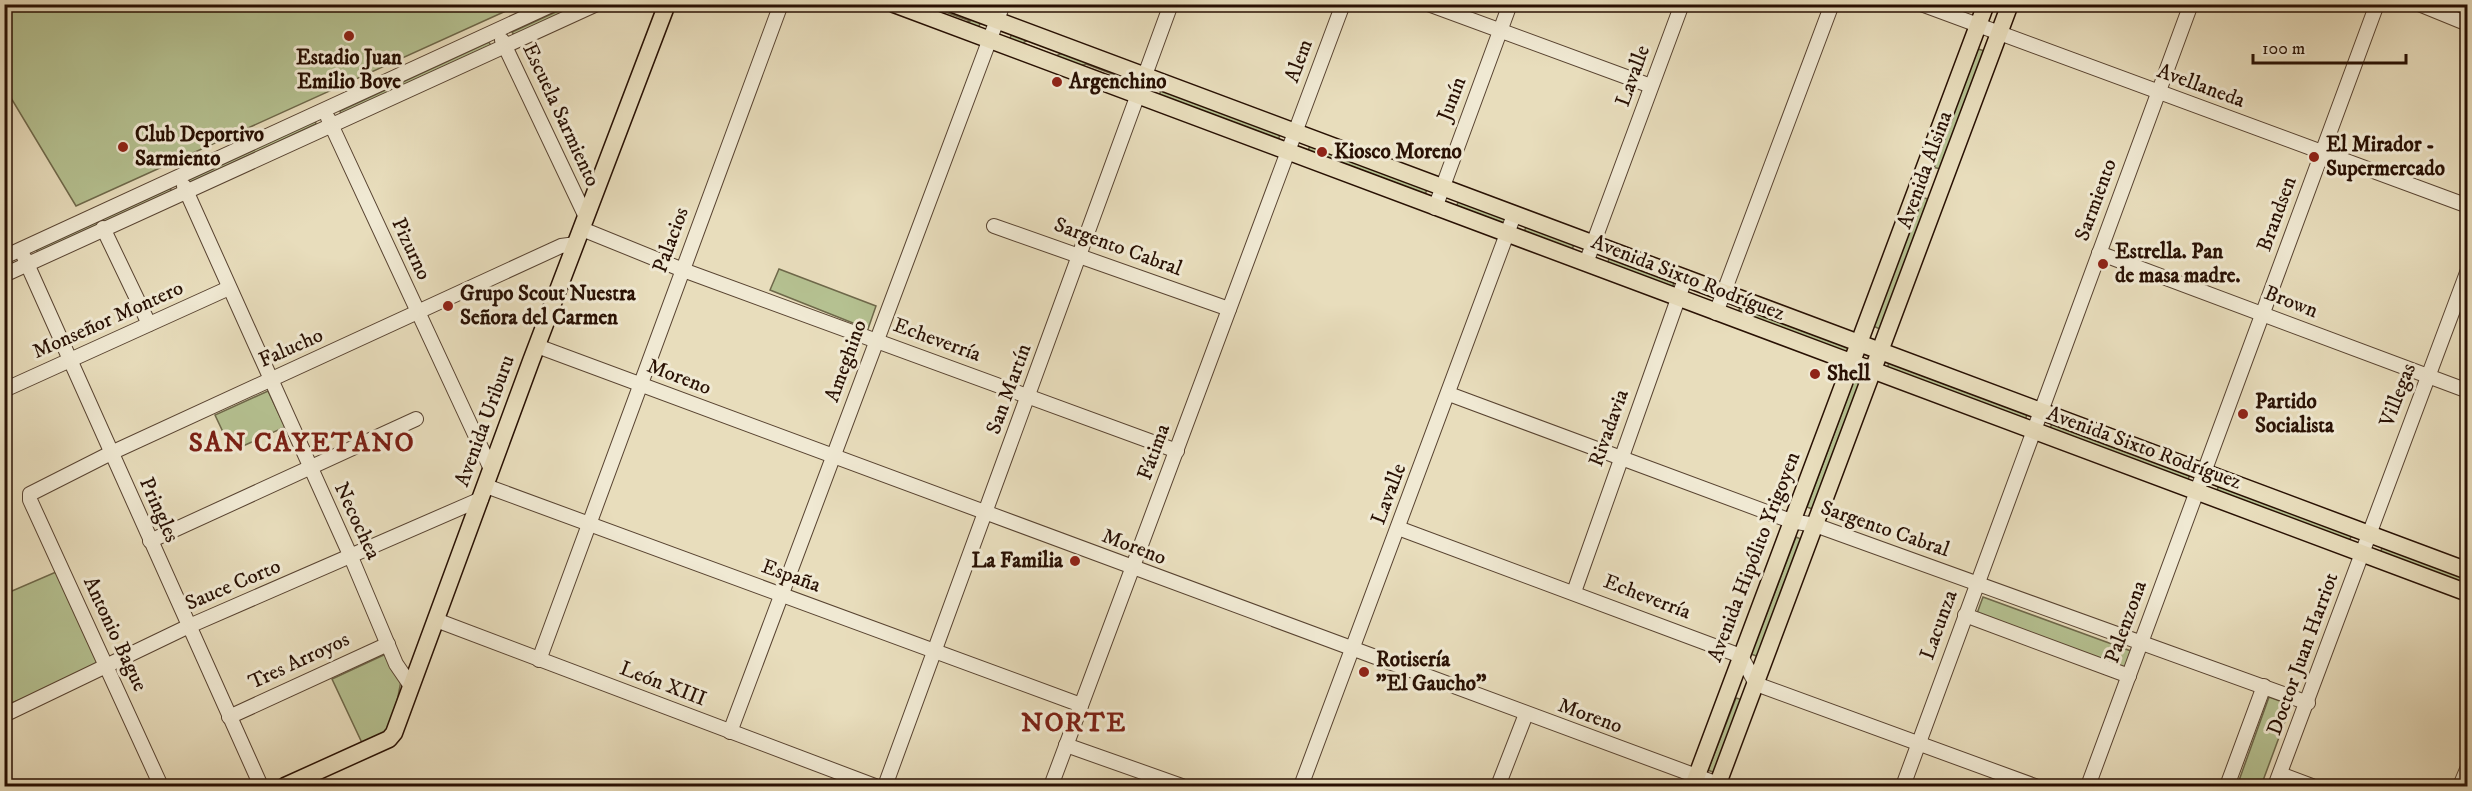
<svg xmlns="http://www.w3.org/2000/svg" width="2472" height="791" font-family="'IM FELL DW Pica',serif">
<rect width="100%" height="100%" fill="#e8ddbc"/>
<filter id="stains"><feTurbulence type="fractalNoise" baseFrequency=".00333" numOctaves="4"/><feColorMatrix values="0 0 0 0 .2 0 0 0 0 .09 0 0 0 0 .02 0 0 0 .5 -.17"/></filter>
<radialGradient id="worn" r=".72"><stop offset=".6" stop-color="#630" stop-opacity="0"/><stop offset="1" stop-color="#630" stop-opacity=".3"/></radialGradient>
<g fill="#b5c191" stroke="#6e684a" stroke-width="1.5">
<polygon points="5,4 519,4 519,5 76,206 5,88"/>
<polygon points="571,5 581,5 514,35 512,32"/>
<polygon points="907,5 942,5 982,19 977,31 962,25 970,21 940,10 929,13"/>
<polygon points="1013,31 1031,38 1023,43 1056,56 1066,51 1127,74 1123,85 1108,80 1115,75 1086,64 1075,68 1008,43"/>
<polygon points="489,42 491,46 341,115 340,111"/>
<polygon points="1978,49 1985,51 1940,169 1933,167"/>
<polygon points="1162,88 1281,131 1278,141 1158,98"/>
<polygon points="315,120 316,124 188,184 186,180"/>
<polygon points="1311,143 1428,187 1424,197 1307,153"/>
<polygon points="170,188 172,192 38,253 36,249"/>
<polygon points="1921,197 1928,199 1880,329 1873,326"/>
<polygon points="1459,200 1507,217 1503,227 1455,210"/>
<polygon points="1527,224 1575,242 1571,252 1523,235"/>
<polygon points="1610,255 1675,279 1672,289 1607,265"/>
<polygon points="779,269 876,306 868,329 770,290"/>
<polygon points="1741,305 1850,346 1846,356 1737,315"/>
<polygon points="1890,359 2028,411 2025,421 1887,369"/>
<polygon points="1855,377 1862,380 1815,510 1807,507"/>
<polygon points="268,391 285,427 232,451 215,415"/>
<polygon points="2053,421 2191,472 2187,482 2049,431"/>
<polygon points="2220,482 2353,531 2349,542 2216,493"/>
<polygon points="1796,537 1803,540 1759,657 1751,654"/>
<polygon points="2384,543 2467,575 2467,587 2380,553"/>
<polygon points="56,572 101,665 5,706 5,594"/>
<polygon points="1983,597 2131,651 2125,669 1976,616"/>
<polygon points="388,653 401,681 394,717 386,733 363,745 332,679"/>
<polygon points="2269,697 2291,705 2261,786 2237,786"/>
<polygon points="1736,698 1743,700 1715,773 1708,770"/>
</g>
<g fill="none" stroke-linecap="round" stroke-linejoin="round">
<g stroke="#584331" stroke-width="16">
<g id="minor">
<polyline points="1428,4 1651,86"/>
<polyline points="1921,4 2468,206"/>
<polyline points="2419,4 2468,24"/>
<polyline points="502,40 586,217"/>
<polyline points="328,118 491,469"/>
<polyline points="184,186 351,557 396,664 411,686"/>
<polyline points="1435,208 1510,4"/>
<polyline points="994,226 1229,309"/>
<polyline points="103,228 149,324"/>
<polyline points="582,229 683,270 1177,451"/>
<polyline points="2099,253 2468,391"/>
<polyline points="4,257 554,4"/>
<polyline points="24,257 261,786"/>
<polyline points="1586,263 1682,4"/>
<polyline points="4,275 597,4"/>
<polyline points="1716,313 1832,4"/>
<polyline points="537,346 1718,784"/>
<polyline points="4,390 229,288"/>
<polyline points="1449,394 1791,521 1815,525 2308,703"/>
<polyline points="486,486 1081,705"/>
<polyline points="1398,528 1741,656 1756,684 2035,786"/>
<polyline points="150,541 416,419"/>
<polyline points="1574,592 1685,279"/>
<polyline points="1965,615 2129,676"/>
<polyline points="436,620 875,786"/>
<polyline points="539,660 781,4"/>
<polyline points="4,715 187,627 481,499"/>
<polyline points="229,717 388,644"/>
<polyline points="730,732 1003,4"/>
<polyline points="1066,745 1182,786"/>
<polyline points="2280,774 2312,786"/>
<polyline points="161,786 30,500 30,494 111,453 561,246 576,244"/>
<polyline points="885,786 1171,4"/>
<polyline points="1051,786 1343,4"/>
<polyline points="1301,786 1514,215"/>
<polyline points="1498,786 1526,714"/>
<polyline points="1903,786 2191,4"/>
<polyline points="2088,786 2377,4"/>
<polyline points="2227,786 2264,686"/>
<polyline points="2275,786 2468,270"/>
<polyline points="2460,786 2468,767"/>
</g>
</g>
<g stroke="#281003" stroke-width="19">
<g id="major">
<polyline points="894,4 2468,593"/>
<polyline points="953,4 2468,571"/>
<polyline points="285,786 389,739 394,733 531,361 667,4"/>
<polyline points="1693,786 1986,4"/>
<polyline points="1717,786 2010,4"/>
</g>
</g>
<use href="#minor" stroke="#f0e9d3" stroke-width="14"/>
<use href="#major" stroke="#e8ddbc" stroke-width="16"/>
</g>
<g fill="#8f2418" stroke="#f0e9d3" stroke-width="2">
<circle cx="349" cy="36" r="6"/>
<circle cx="1057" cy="82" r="6"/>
<circle cx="123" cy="147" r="6"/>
<circle cx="1322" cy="152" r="6"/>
<circle cx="2314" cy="157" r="6"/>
<circle cx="2103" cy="264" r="6"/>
<circle cx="448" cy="306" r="6"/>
<circle cx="1815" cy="374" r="6"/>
<circle cx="2243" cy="414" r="6"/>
<circle cx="1075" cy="561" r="6"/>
<circle cx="1364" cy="672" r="6"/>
</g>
<g text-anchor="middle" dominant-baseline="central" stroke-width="6" stroke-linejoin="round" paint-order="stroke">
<g font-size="21" font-weight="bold" fill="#281003" stroke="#f0e9d3" text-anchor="start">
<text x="349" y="58" text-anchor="middle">Estadio Juan<tspan x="349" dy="24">Emilio Bove</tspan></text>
<text x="1069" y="82">Argenchino</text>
<text x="135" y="135">Club Deportivo<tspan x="135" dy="24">Sarmiento</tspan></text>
<text x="2326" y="145">El Mirador -<tspan x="2326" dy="24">Supermercado</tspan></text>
<text x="1334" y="152">Kiosco Moreno</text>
<text x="2115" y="252">Estrella. Pan<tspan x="2115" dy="24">de masa madre.</tspan></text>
<text x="460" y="294">Grupo Scout Nuestra<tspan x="460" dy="24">Señora del Carmen</tspan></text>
<text x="1827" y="374">Shell</text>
<text x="2255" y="402">Partido<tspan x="2255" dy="24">Socialista</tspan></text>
<text x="1063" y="561" text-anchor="end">La Familia</text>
<text x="1376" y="660">Rotisería<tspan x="1376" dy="24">"El Gaucho"</tspan></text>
</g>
<g font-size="21" fill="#281003" stroke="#f0e9d3">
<text transform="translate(1299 61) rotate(-70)">Alem</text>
<text transform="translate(1633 76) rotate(-70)">Lavalle</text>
<text transform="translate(2201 86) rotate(20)">Avellaneda</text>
<text transform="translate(1452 99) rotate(-69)">Junín</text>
<text transform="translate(561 115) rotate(65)">Escuela Sarmiento</text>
<text transform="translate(1925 170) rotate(-70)">Avenida Alsina</text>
<text transform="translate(2096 200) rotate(-70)">Sarmiento</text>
<text transform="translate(2277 214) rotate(-70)">Brandsen</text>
<text transform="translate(671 240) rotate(-70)">Palacios</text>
<text transform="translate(1118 247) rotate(20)">Sargento Cabral</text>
<text transform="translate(411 249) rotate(65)">Pizurno</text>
<text transform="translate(1688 278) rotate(21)">Avenida Sixto Rodríguez</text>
<text transform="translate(2291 302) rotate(21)">Brown</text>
<text transform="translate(108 320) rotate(-24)">Monseñor Montero</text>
<text transform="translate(937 340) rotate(20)">Echeverría</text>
<text transform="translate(291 348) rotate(-24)">Falucho</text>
<text transform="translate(846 361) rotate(-70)">Ameghino</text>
<text transform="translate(679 377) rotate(21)">Moreno</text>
<text transform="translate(1009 389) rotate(-70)">San Martín</text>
<text transform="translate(2398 395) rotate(-69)">Villegas</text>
<text transform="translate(485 421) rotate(-70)">Avenida Uriburu</text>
<text transform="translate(1609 428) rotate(-70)">Rivadavia</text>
<text transform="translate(2144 448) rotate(20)">Avenida Sixto Rodríguez</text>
<text transform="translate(1154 452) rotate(-70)">Fátima</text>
<text transform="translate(1389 494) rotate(-69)">Lavalle</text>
<text transform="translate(159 510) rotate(66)">Pringles</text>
<text transform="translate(357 521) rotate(65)">Necochea</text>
<text transform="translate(1885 529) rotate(19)">Sargento Cabral</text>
<text transform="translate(1134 547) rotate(21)">Moreno</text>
<text transform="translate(1754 557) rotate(-69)">Avenida Hipólito Yrigoyen</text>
<text transform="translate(791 576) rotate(20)">España</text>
<text transform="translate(233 585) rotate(-23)">Sauce Corto</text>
<text transform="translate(1647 597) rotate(21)">Echeverría</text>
<text transform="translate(2126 622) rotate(-70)">Palenzona</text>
<text transform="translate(1939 625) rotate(-70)">Lacunza</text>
<text transform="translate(115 634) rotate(65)">Antonio Bague</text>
<text transform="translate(2303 654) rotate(-70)">Doctor Juan Harriot</text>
<text transform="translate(299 661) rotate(-25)">Tres Arroyos</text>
<text transform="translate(663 684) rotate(21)">León XIII</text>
<text transform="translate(1590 716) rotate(20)">Moreno</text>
</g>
<g font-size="27" font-weight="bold" letter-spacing="1.5" fill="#7a1f14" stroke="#f0e9d3">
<text x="302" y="443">SAN CAYETANO</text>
<text x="1074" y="723">NORTE</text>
</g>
</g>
<rect width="2472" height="791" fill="none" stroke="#e8ddbc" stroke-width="24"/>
<rect x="6" y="6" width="2460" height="779" fill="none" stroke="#281003" stroke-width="3"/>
<rect x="12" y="12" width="2448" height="767" fill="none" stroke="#281003" stroke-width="1.5"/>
<path d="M2253 54v9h153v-9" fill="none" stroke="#281003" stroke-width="3"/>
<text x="2262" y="54" font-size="18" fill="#281003" stroke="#f0e9d3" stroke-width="4.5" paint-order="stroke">100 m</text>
<rect width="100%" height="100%" filter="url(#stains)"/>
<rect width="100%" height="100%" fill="url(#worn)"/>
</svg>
